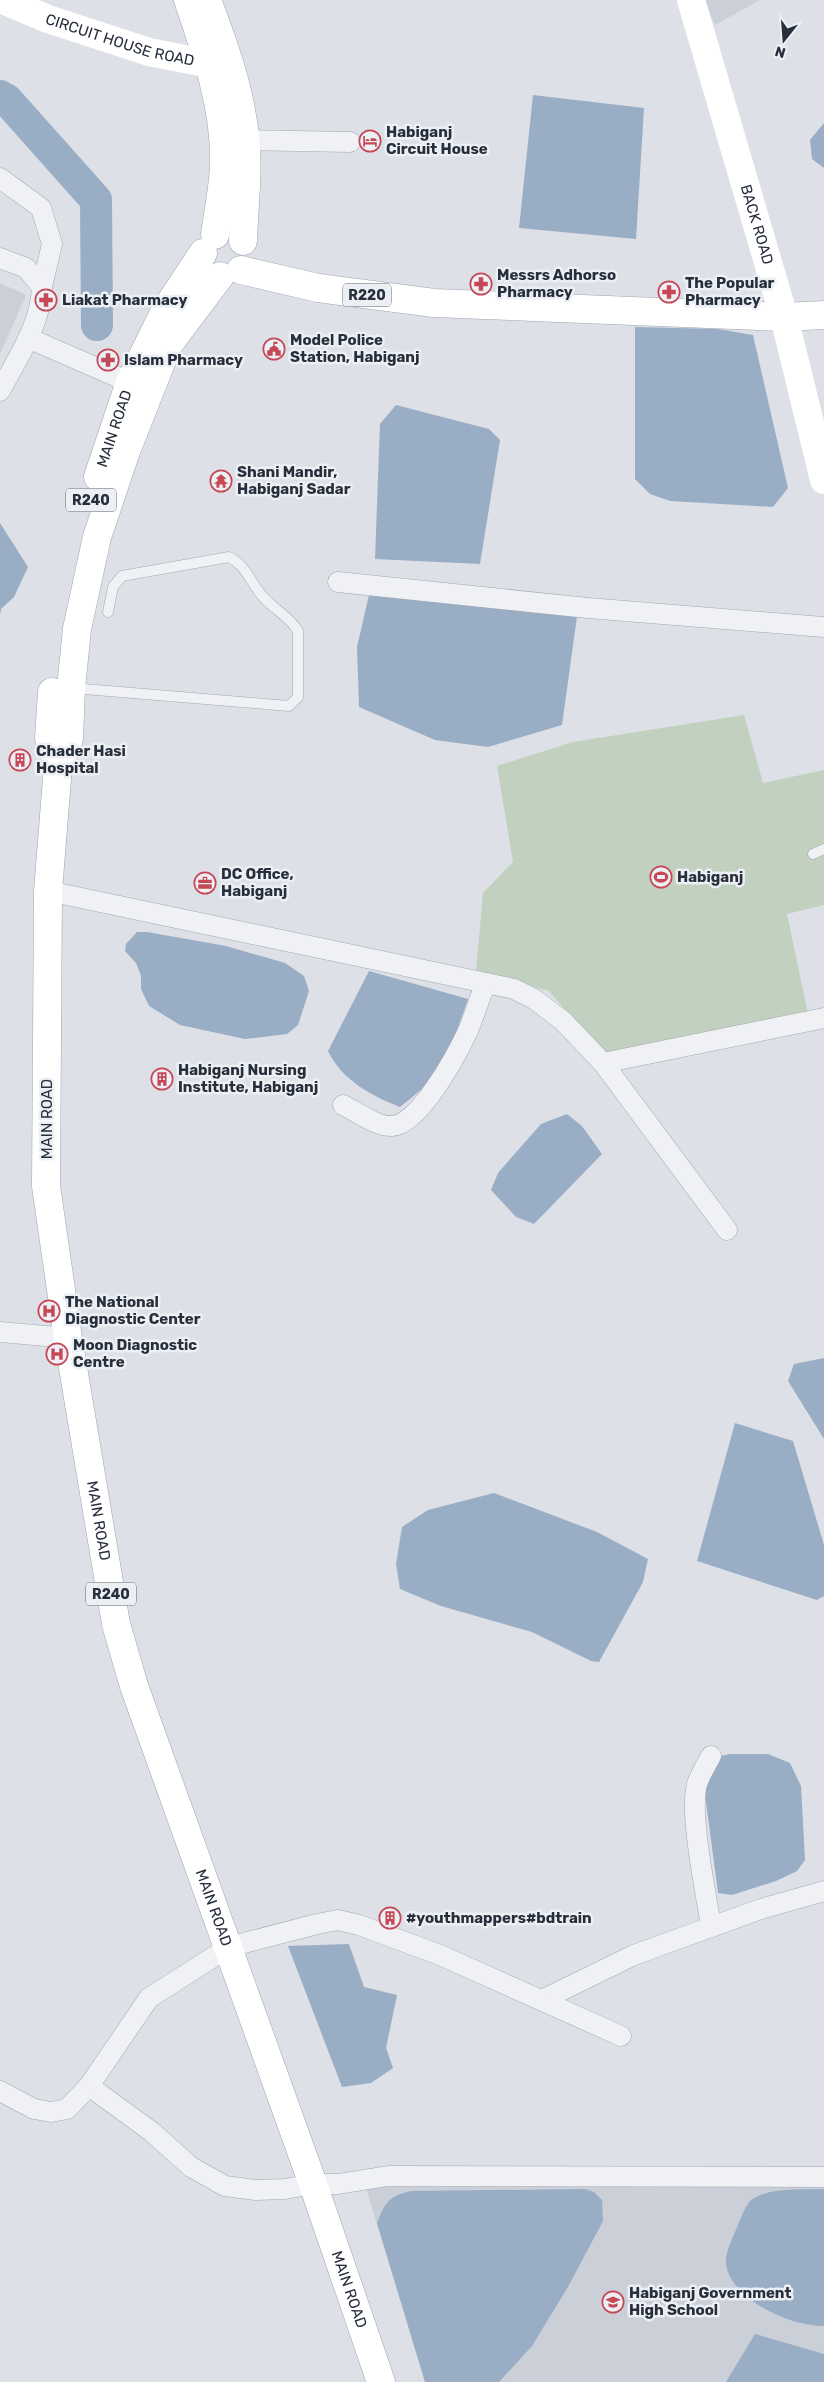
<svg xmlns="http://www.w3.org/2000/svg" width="824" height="2382" font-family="Rubik,sans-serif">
<rect width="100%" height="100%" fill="#dde0e6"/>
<g fill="#cbcfd8">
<polygon points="704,0 760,0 715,25"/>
<polygon points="0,283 26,295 0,354"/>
<polygon points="824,2169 824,2382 425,2382 361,2172"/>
</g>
<polygon fill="#c2d0bf" points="744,715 763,783 824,770 824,905 787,914 808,1014 610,1062 549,991 476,971 483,893 513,862 497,766 573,742"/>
<g fill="#99adc5">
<polygon points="533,95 644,108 636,239 519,228"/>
<polygon points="824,123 824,168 812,159 810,140"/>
<polygon points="635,327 718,329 753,335 788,488 773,507 670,501 650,494 635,479"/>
<polygon points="396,405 489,429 500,440 480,564 375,559 380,424"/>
<polygon points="0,523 28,567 14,597 1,609 0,615"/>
<polygon points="372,582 579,602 562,725 488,747 435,740 359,707 357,647"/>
<polygon points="137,932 147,932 226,946 285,963 304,976 309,991 298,1025 287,1034 245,1039 180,1025 149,1006 141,989 141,976 136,963 125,951 126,944"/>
<path d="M369 971 468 999 449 1053 427 1085 400 1107C371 1096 341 1079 328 1051Z"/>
<polygon points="567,1114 582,1126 602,1154 534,1224 516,1217 491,1190 498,1173 541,1124"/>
<polygon points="824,1358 824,1439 788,1381 794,1364"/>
<polygon points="735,1423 793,1441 824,1545 824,1596 817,1600 697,1561"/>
<polygon points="494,1493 597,1532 648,1559 643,1582 599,1662 591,1661 532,1632 441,1606 400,1589 396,1564 402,1527 428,1510"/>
<polygon points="730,1754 768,1754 790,1763 801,1786 805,1860 797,1871 776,1881 732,1895 718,1893 703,1779 712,1758"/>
<polygon points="349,1944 364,1987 397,1995 386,2048 393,2068 371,2083 342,2087 288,1946"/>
<path d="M585 2189 594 2192 602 2200 603 2221 569 2285 532 2346 499 2382H425L377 2223C385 2202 389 2196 411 2191Z"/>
<path d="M824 2189V2326C791 2326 733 2301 726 2265 724 2254 734 2235 738 2225 742 2216 746 2201 756 2197 776 2187 802 2190 824 2189Z"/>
<polygon points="755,2334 824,2354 824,2382 726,2382"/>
</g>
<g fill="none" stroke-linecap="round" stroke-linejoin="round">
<polyline stroke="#99adc5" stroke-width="32" points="0,96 7,100 96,200 97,325"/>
<g stroke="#a3a7b0" stroke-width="11">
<g id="lane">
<path d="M72 688 289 706 298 697V631C290 617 275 610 264 598 250 583 248 567 229 557L122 576 113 587 108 612"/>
<polyline points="813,854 824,849"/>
</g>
</g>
<g stroke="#a3a7b0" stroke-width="21">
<g id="street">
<polyline points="232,140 350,142"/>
<polyline points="0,178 41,208 52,244 42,287"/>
<path d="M0 258 26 268 42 287C41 324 17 359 0 391"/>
<polyline points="28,338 143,388"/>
<polyline points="338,582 588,608 824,627"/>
<polyline points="48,891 486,983 514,989 534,999 563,1021 603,1063 727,1230"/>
<polyline points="603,1063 824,1018"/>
<path d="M343 1105C357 1112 375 1126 392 1126 419 1125 456 1056 467 1033 474 1017 479 999 486 983"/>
<polyline points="0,1332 68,1338"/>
<path d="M711 1756C706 1765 700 1775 697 1784 689 1815 706 1892 711 1927"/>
<polyline points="542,2000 634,1955 761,1909 824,1891"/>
<polyline points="89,2086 152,2132 191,2167 225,2186 256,2190 285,2189 313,2184 338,2184 388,2176 824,2177"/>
<polyline points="0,2091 34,2109 51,2112 67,2109 89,2086 149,1998 229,1947 317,1924 338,1920 359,1925 440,1955 621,2036"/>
</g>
</g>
<g stroke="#9da4b1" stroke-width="29">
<g id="primary">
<path d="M188 0C206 52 226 110 224 166 223 189 218 212 215 235"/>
<path d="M207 0C224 45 240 89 245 137 249 171 244 207 243 241"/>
<polyline points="241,270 318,288 434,303 784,317 824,315"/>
<path id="s3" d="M220 276 168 345 126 451 97 537 77 629 71 688 69 739 58 766 48 891 46 1186 68 1338 116 1624 134 1686 313 2184 381 2382"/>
<path id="s4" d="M98 477 130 382 166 309 203 253"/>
<polyline points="52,692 49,738 58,766"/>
</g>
</g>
<use href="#lane" stroke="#eff1f5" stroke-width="10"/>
<use href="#street" stroke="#eff1f5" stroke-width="20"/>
<g stroke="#fff" stroke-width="28">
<path id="s1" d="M3 0 48 19 149 52 210 64"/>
<path id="s2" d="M691 0 784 317 824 480"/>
</g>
<use href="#primary" stroke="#fff" stroke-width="28"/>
</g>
<defs>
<g id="hotel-ring" transform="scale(1.125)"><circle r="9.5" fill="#eceff4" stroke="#c64756" stroke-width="1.5"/><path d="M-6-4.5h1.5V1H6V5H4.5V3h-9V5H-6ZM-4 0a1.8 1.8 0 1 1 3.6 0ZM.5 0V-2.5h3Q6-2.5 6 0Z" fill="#c64756"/></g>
<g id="pharmacy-ring" transform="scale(1.125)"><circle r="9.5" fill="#eceff4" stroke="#c64756" stroke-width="1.5"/><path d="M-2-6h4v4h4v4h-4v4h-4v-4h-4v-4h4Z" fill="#c64756"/></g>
<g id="civic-ring" transform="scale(1.125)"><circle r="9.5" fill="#eceff4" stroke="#c64756" stroke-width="1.5"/><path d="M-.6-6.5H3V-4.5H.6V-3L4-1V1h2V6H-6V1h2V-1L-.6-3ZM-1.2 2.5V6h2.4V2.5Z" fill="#c64756"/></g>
<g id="temple-ring" transform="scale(1.125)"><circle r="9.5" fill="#eceff4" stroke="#c64756" stroke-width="1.5"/><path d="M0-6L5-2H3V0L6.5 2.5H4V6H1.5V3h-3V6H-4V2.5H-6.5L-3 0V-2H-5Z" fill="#c64756"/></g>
<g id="building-ring" transform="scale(1.125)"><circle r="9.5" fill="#eceff4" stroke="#c64756" stroke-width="1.5"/><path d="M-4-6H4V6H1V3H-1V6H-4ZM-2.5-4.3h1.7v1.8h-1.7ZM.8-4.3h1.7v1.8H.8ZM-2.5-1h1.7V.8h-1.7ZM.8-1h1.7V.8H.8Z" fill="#c64756"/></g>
<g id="stadium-ring" transform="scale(1.125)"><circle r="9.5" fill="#eceff4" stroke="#c64756" stroke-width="1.5"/><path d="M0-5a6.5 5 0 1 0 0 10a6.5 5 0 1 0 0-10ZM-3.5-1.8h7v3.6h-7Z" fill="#c64756"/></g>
<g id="office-ring" transform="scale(1.125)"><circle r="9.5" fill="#eceff4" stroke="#c64756" stroke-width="1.5"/><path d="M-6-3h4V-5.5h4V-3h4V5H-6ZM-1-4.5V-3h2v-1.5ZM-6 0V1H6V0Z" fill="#c64756"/></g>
<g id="hospital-ring" transform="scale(1.125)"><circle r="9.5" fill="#eceff4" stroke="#c64756" stroke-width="1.5"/><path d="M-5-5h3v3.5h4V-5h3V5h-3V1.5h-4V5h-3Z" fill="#c64756"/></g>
<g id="school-ring" transform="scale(1.125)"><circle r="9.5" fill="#eceff4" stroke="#c64756" stroke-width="1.5"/><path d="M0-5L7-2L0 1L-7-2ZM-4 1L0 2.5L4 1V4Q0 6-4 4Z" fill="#c64756"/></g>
</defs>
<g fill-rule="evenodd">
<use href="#hotel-ring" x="370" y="141"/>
<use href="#pharmacy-ring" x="481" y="284"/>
<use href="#pharmacy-ring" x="669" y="292"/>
<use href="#pharmacy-ring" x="46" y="300"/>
<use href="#civic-ring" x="274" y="349"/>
<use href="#pharmacy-ring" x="108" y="360"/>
<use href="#temple-ring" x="221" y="481"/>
<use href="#building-ring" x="20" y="760"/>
<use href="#stadium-ring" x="661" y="877"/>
<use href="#office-ring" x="205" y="883"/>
<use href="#building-ring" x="162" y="1079"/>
<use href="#hospital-ring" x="49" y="1311"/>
<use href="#hospital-ring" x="57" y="1354"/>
<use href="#building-ring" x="390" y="1918"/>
<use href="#school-ring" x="613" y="2302"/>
</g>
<g text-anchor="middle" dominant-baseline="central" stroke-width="5" stroke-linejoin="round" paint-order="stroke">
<g fill="#eceff4" stroke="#626873" stroke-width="1">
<rect x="343" y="283.5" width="48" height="23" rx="4"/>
<rect x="66" y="488.5" width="50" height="23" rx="4"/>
<rect x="86" y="1582.5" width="50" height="23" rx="4"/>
</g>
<g font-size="14" font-weight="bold" fill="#272e3c">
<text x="367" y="295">R220</text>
<text x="91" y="500">R240</text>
<text x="111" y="1594">R240</text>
</g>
<g font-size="15" fill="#272e3c" stroke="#eceff4">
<text stroke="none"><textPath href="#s1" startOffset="124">CIRCUIT HOUSE ROAD</textPath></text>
<text stroke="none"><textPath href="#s2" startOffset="234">BACK ROAD</textPath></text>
<text stroke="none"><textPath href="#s4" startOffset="51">MAIN ROAD</textPath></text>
<text transform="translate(47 1119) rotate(-90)">MAIN ROAD</text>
<text stroke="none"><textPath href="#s3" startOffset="1284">MAIN ROAD</textPath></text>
<text stroke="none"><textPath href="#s3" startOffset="1689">MAIN ROAD</textPath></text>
<text stroke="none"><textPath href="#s3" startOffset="2094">MAIN ROAD</textPath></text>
</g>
<g font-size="15" font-weight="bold" fill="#272e3c" stroke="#eceff4" text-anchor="start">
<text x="386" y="132">Habiganj<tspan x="386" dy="17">Circuit House</tspan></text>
<text x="497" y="275">Messrs Adhorso<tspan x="497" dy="17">Pharmacy</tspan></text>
<text x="685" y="283">The Popular<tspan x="685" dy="17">Pharmacy</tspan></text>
<text x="62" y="300">Liakat Pharmacy</text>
<text x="290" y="340">Model Police<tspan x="290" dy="17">Station, Habiganj</tspan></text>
<text x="124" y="360">Islam Pharmacy</text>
<text x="237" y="472">Shani Mandir,<tspan x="237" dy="17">Habiganj Sadar</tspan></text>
<text x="36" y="751">Chader Hasi<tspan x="36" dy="17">Hospital</tspan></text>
<text x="221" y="874">DC Office,<tspan x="221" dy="17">Habiganj</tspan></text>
<text x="677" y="877">Habiganj</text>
<text x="178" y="1070">Habiganj Nursing<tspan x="178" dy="17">Institute, Habiganj</tspan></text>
<text x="65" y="1302">The National<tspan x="65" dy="17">Diagnostic Center</tspan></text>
<text x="73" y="1345">Moon Diagnostic<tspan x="73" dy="17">Centre</tspan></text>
<text x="406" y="1918">#youthmappers#bdtrain</text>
<text x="629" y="2293">Habiganj Government<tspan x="629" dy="17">High School</tspan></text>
</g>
</g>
<g transform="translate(784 40) rotate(197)" stroke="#eceff4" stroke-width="4" paint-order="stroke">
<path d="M0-4L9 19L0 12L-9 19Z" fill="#272e3c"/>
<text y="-8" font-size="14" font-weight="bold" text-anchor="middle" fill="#272e3c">N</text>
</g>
</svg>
